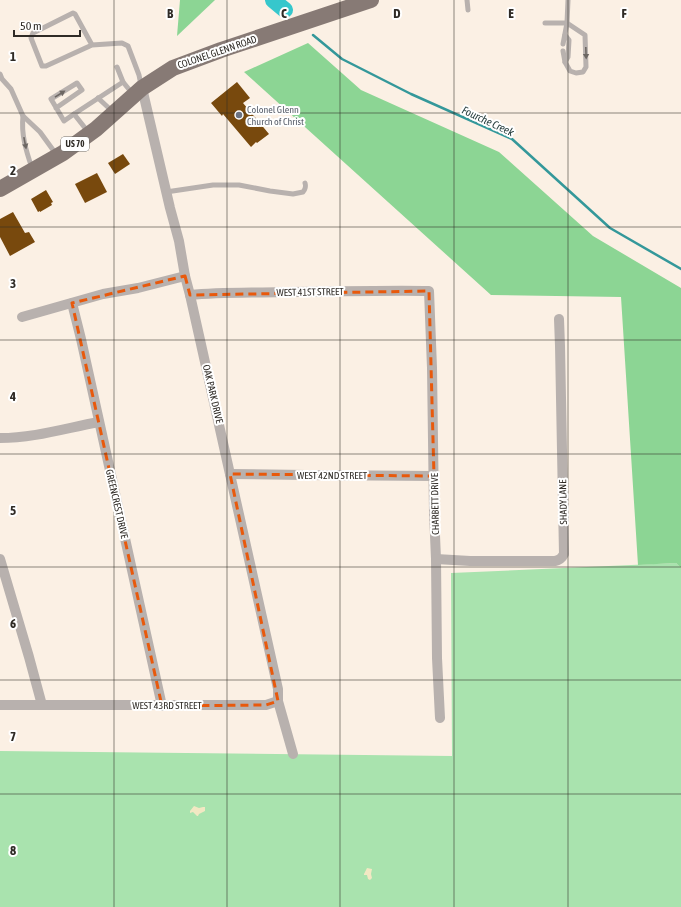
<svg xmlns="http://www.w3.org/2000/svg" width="681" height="907" font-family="'Asap Condensed',sans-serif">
<rect width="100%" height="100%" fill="#fbf0e4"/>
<polygon fill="#a9e3ae" points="676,563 681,568 681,907 0,907 0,751 452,756 451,573"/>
<g fill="#8cd594">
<polygon points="180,0 215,0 177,36"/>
<polygon points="308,43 361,90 499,152 593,236 681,288 681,568 676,563 638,565 621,297 491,295 244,72"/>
</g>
<g fill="#f2e8c3">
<polygon points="194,806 199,808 203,807 205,807 205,811 199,814 198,816 197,816 193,812 190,813 190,811"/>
<polygon points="367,868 372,869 371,874 372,878 370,880 368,879 367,875 364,875 364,874"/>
</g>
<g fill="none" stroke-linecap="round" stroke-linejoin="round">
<polyline stroke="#34989a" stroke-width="2.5" points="313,35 342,59 411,94 512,139 610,228 681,269"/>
<polyline stroke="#36c7cc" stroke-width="16" points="273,0 285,10"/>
</g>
<g fill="#78490d">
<polygon points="237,82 250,98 243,103 269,134 257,143 256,142 251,147 223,114 222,116 211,103"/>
<polygon points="123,154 130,164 115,174 108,163"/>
<polygon points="97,173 107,192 85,203 75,184"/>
<polygon points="46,190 53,202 51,203 52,205 40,212 40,211 38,212 31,199"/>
<polygon points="13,212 25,233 29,232 35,242 10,256 0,237 0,219"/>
</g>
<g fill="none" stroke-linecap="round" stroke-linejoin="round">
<g stroke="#b8b1ae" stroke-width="5">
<polyline points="467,0 468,10"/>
<polyline points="545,23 567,23 585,35 586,67 583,72 576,73 570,71 565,62 563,51"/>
<polyline points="563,44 567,23 568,0"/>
<polyline points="92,45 75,14 73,13 33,33 31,38 42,66 46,66 92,45 122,43 128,46 139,75 141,85"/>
<polyline points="565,62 568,57 569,40 565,35"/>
<polyline points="0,74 2,79 11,89 23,116 40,132 56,154"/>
<polyline points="123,82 132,93"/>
<polyline points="98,98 112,111"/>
<polyline points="56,108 82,90 77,83 51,99 64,121 74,114"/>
<path d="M23 116C21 134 26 151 32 168"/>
<polyline points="89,133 74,114 123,82 117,67"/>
<path d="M166 192 213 185H239L270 191 293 194 303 192C305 190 306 186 305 183"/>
</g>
<g stroke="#b8b1ae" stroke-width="10">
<polyline points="142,88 170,208 179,241 185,276 190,295 278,689 278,701 293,754"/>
<path d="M190 295C221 292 252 293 282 292 331 292 380 290 429 291L432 368 434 512 436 559 437 658 440 718"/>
<polyline points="72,303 81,339 162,706"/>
<polyline points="22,317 103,294 138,288 185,276"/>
<path d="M0 438C34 438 66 428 99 422"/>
<polyline points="230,474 306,475 434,476"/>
<polyline points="0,559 29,657 42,705"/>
<path d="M436 559 470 561H555C560 560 562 558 564 554L560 346 559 319"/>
<polyline points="0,705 266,705 278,701"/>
</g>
<polyline stroke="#877a75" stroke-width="16" points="0,189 63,153 96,129 142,88 173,68 221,50 371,0"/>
</g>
<defs><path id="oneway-solid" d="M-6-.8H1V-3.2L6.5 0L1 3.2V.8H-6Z"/></defs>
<g fill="#6d6763">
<use href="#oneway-solid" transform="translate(586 53) rotate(88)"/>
<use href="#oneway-solid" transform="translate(60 94) rotate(-32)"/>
<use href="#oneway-solid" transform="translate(25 143) rotate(79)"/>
</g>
<path fill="none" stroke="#e8590c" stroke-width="3" stroke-dasharray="8 5" stroke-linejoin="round" d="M185 276 190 295 429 291 434 476 230 474 278 701 266 705 162 706 72 303Z"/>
<path fill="none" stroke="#2f2b26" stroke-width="1" stroke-opacity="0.55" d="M114 0V907M227 0V907M340 0V907M454 0V907M568 0V907M0 113H681M0 227H681M0 340H681M0 454H681M0 567H681M0 680H681M0 794H681"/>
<circle fill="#6b7280" stroke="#fff" stroke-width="1.5" cx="239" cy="115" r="4"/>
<g text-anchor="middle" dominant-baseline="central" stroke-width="4" stroke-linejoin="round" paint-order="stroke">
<rect fill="#fff" stroke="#6d6b67" stroke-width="1" x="61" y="137" width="28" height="14" rx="3"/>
<g font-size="9" font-weight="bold" fill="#2f2b26">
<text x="75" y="144">US 70</text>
</g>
<g font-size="10" fill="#2f2b26" stroke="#fff">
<text transform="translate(217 52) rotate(-19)">COLONEL GLENN ROAD</text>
<text transform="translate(310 292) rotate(-1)">WEST 41ST STREET</text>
<text transform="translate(213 394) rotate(77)">OAK PARK DRIVE</text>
<text x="332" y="475">WEST 42ND STREET</text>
<text transform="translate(563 502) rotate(-91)">SHADY LANE</text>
<text transform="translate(117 504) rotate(77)">GREENCREST DRIVE</text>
<text transform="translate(435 504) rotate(-91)">CHARBETT DRIVE</text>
<text x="167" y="705">WEST 43RD STREET</text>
</g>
<g font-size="10" fill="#5b616d" stroke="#fff" text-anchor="start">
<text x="247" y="109">Colonel Glenn<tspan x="247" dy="12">Church of Christ</tspan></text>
</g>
<g font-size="11" font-style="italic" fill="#1f3737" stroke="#fff">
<text transform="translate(488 121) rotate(25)">Fourche Creek</text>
</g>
</g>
<g font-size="13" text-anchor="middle" font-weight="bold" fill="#2f2b26" stroke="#fff" stroke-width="4" stroke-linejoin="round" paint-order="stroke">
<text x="170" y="18">B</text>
<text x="284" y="18">C</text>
<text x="397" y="18">D</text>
<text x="511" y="18">E</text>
<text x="624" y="18">F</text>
<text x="13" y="61">1</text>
<text x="13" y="175">2</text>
<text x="13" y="288">3</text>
<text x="13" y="401">4</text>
<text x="13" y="515">5</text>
<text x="13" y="628">6</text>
<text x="13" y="741">7</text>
<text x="13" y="855">8</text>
</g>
<path d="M14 30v6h66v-6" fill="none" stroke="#2f2b26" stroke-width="2"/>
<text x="20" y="30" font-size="12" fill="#2f2b26" stroke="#ffffff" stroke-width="3" paint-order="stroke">50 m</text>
</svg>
